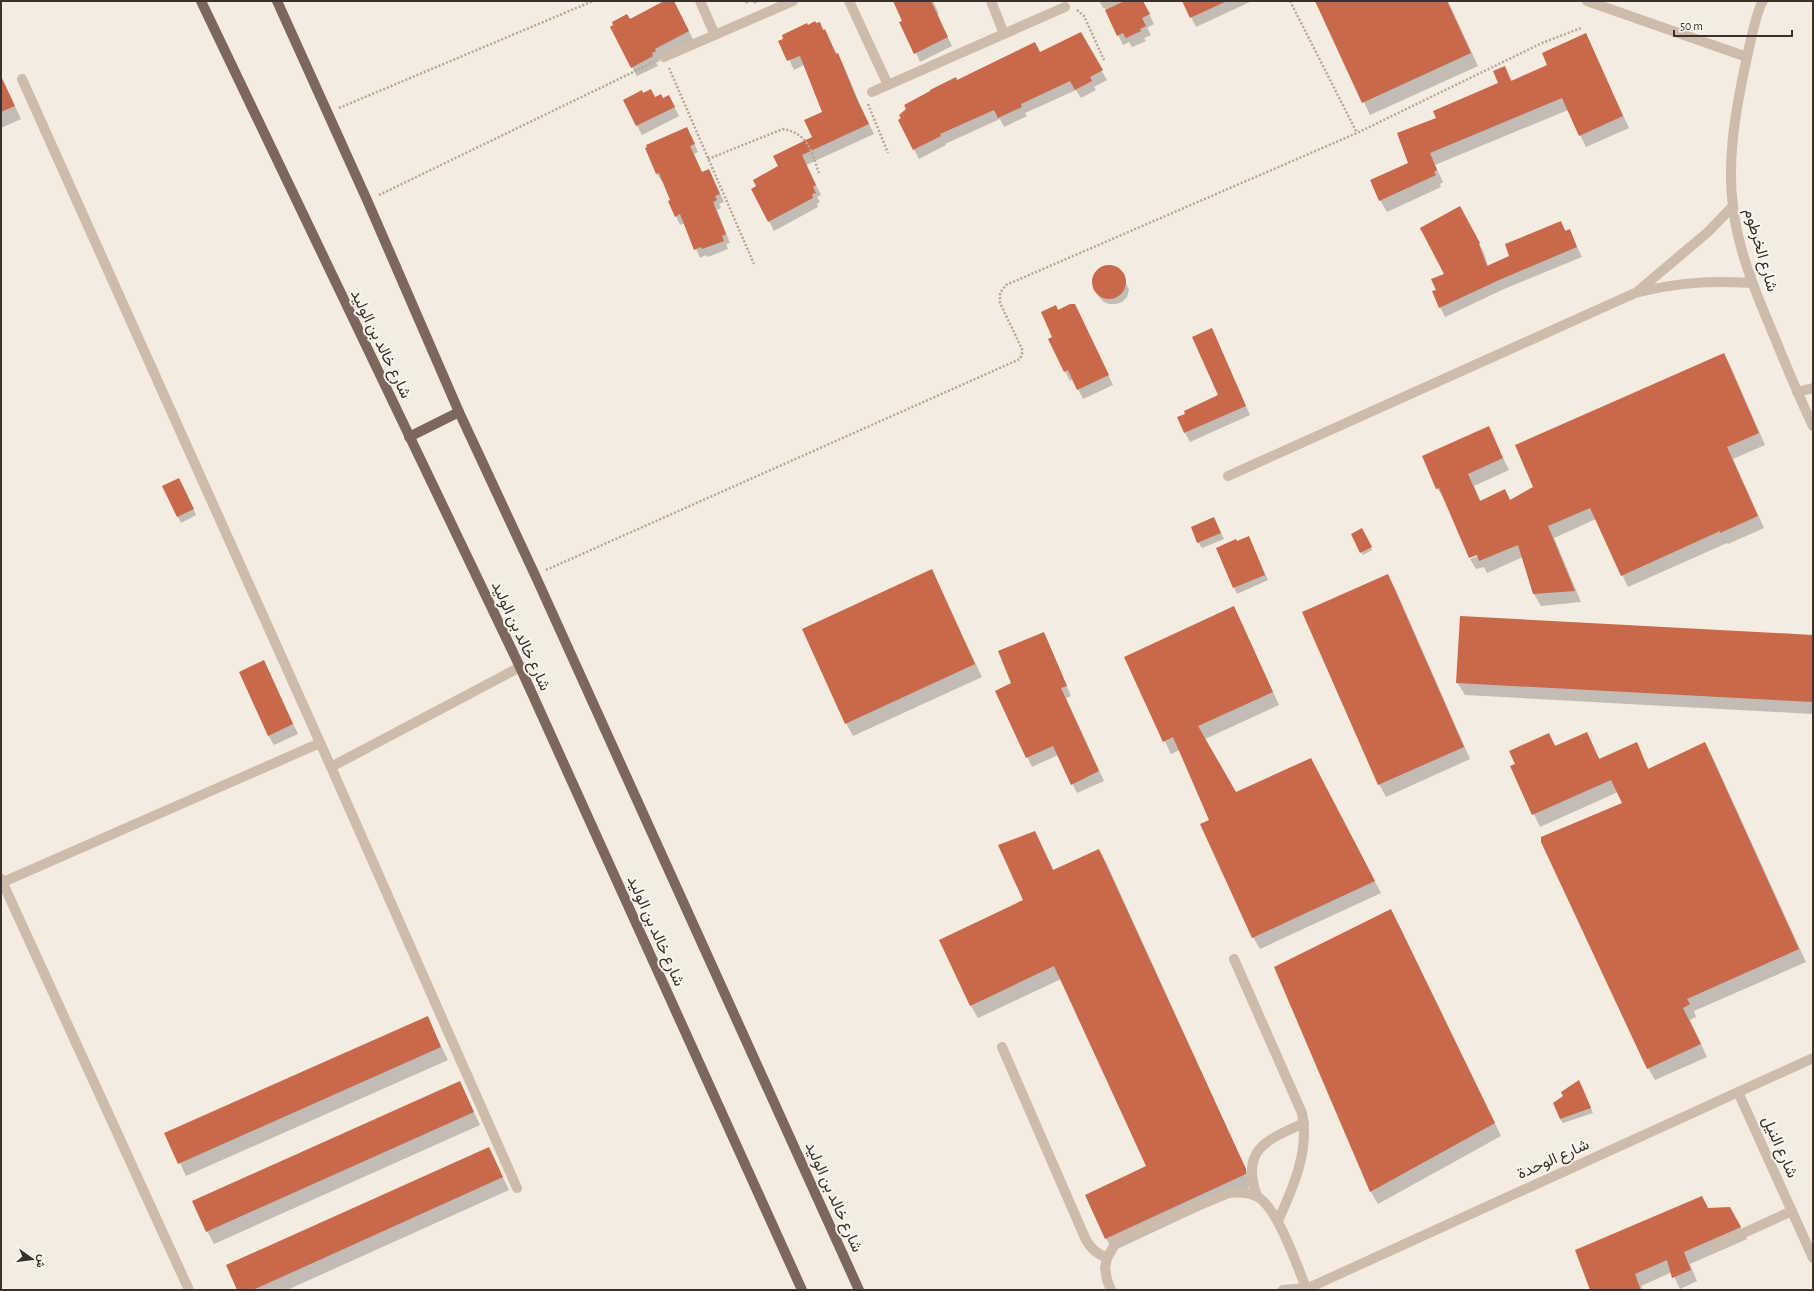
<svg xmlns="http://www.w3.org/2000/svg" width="1814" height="1291" font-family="'Alegreya Sans',Vazirmatn,sans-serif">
<rect width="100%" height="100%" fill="#f4ebe1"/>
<g fill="#0003">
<polygon points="666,1 673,1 694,41 659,59 660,61 656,63 658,66 637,76 632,67 630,20"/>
<polygon points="744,1 751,1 746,4"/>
<polygon points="752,1 761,1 754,4"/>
<polygon points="894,1 933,1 939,14 937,15 952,46 920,62"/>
<polygon points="1099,1 1143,1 1154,24 1147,28 1151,35 1144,38 1146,41 1132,47 1129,42 1123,45 1105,8 1104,9"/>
<polygon points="1183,1 1252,1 1196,27"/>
<polygon points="1317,1 1448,1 1478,66 1370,115"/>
<polygon points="819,23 843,64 861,107 874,134 806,165 821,195 817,197 820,202 817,204 818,207 774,231 753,189 813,137 823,113 804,65 794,70 780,41 808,26"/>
<polygon points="1080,33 1107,80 1094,87 1096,90 1081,98 1076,90 1025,113 1027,116 1004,127 1000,119 945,144 946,145 919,159 899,120 957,81 1041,53"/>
<polygon points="1586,34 1629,128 1586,147 1568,110 1435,165 1443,182 1440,184 1441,187 1387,212 1380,200 1410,164 1437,119 1500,84 1504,67 1512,81 1549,66"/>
<polygon points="1,77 21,119 1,128"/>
<polygon points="643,94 663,99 674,106 679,116 642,135 624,101"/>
<polygon points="691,136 698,152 694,154 702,173 709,170 724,202 719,204 721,208 717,210 730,243 726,244 728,249 708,257 706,255 700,258 685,223 680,225 676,216 672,200 664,181 662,182 657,174 646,148"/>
<polygon points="1465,217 1484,253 1488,266 1511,257 1561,223 1566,231 1569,230 1582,257 1504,289 1445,317 1440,307 1437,290 1446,274"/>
<polygon points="1109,266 1121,271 1129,290 1127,297 1122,302 1116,304 1109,304 1104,302 1099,297 1093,284 1094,277 1097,271 1102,267"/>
<polygon points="1075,305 1113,385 1083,399 1073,379 1070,381 1065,371 1058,311"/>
<polygon points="1212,329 1250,415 1190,442 1185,433 1219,396"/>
<polygon points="1724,354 1730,365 1765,445 1733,459 1764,528 1728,544 1727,543 1628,587 1596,519 1554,538 1581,602 1541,606 1534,594 1523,557 1487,573 1484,567 1476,569 1470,559 1482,554 1437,488 1488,427 1509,470 1474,486 1481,502 1510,501 1534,487"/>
<polygon points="182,485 196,515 181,523 163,487"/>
<polygon points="1214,518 1224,539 1202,548 1198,542"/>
<polygon points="1362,530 1372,550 1363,555 1352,535"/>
<polygon points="1249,537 1268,580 1237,594 1217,549"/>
<polygon points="932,571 982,677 853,736 846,723"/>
<polygon points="1388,576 1395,588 1470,759 1386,797 1379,784"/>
<polygon points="1234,608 1279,705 1205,739 1236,794 1317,771 1381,893 1260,949 1253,937 1210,820 1180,750 1171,754 1125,657"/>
<polygon points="1044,634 1071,696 1066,698 1104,781 1077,793 1058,755 1032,767 996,691 1013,684"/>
<polygon points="1813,636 1813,714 1465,695 1457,682"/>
<polygon points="264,661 298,734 274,745 268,735"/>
<polygon points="1587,733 1600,760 1636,743 1649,770 1705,743 1712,756 1806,962 1694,1011 1696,1017 1690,1020 1707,1057 1655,1080 1648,1068 1623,804 1618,792 1540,827 1512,767 1516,765 1549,735 1556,747"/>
<polygon points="1035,832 1054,871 1099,850 1106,862 1252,1183 1252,1186 1113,1251 1106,1238 1147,1167 1061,979 978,1018 971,1006 1025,900"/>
<polygon points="1398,923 1501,1136 1378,1204 1371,1192 1275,968"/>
<polygon points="427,1017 448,1060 186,1176 166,1133"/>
<polygon points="460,1082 480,1125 214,1244 207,1231"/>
<polygon points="1582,1086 1593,1113 1563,1123 1560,1119 1565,1096"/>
<polygon points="489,1148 509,1190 287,1290 238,1290"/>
<polygon points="1702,1197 1709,1209 1737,1220 1747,1239 1690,1264 1697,1281 1680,1289 1672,1272 1641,1286 1643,1290 1591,1290"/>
</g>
<g fill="#c8694b">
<polygon points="664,1 674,1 689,31 655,49 656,51 652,53 653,56 631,68 610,27 613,25 612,22 627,14 630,19"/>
<polygon points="893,1 931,1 948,37 914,54 899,22 902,21"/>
<polygon points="1125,1 1143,1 1150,14 1142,18 1146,26 1140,29 1141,31 1126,38 1123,33 1117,36 1105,10"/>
<polygon points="1182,1 1227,1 1190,18"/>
<polygon points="1315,1 1447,1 1471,53 1362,103"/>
<polygon points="815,21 816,23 820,22 823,30 825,29 836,54 838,53 856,97 869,124 802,155 816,185 813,187 816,193 812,194 813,198 768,222 751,189 756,186 753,180 778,166 773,156 812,137 804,120 822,112 800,56 787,61 778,41 783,39 782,35 807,23 808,25"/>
<polygon points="1081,32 1103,70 1090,77 1092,81 1075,90 1070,81 1021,104 1022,107 998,118 994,110 940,134 941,136 913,150 898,120 901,118 899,115 906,109 904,105 930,91 930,90 956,77 957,80 1035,42 1040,52"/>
<polygon points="1586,33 1623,116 1579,136 1562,98 1430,153 1437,170 1434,172 1436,175 1379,201 1370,180 1408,163 1397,133 1436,118 1433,111 1498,83 1493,71 1505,66 1511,81 1547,65 1542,53"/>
<polygon points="1,76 15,106 1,112"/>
<polygon points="651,89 655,97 661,94 663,98 669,95 675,107 636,126 623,100 642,90 643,93"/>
<polygon points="687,127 695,144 690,146 702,172 709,169 720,194 715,196 717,200 713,202 726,234 722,236 724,241 702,249 701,247 694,250 680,214 675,217 668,201 670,200 659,173 656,174 645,148 647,147 646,145"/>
<polygon points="1460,206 1480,243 1479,244 1487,266 1509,256 1505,244 1561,221 1565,231 1570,229 1577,247 1499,280 1439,308 1432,291 1436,290 1431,279 1444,274 1420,228"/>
<circle cx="1109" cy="282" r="17"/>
<polygon points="1070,304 1075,304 1109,375 1077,390 1068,370 1064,372 1048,339 1052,337 1041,312 1056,305 1058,310"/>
<polygon points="1212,328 1246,406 1184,433 1177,417 1185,414 1184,411 1218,395 1192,337"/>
<polygon points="1724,353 1759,433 1727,447 1758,516 1720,533 1720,531 1621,576 1590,508 1548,526 1575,591 1533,594 1518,545 1479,561 1477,555 1469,558 1439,488 1436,489 1422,456 1489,426 1503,458 1468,474 1480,501 1505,489 1510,500 1533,487 1515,445"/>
<polygon points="179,478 194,509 177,517 162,486"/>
<polygon points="1214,517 1221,533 1197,543 1191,527"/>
<polygon points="1362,528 1372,547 1360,553 1351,534"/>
<polygon points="1249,536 1265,575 1233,588 1216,548 1236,539 1237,541"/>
<polygon points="932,569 975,664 845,724 802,629"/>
<polygon points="1388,574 1464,747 1378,785 1302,612"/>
<polygon points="1234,606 1273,692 1198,726 1236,792 1311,758 1375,881 1252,938 1200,824 1209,820 1173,737 1163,742 1124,657"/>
<polygon points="1460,616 1813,635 1813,702 1456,683"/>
<polygon points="1044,632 1067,686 1061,688 1099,771 1071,785 1053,746 1026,758 995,691 1011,683 998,651"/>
<polygon points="264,660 293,724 268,736 239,672"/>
<polygon points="1587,732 1599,759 1637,742 1648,769 1705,742 1799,949 1687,999 1690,1004 1683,1008 1701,1044 1647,1069 1541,842 1541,837 1622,803 1611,780 1532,815 1510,766 1515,764 1509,751 1549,733 1555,746"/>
<polygon points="1035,831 1053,870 1099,849 1246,1169 1246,1174 1105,1239 1085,1195 1146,1166 1054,966 970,1006 939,940 1023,900 998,845"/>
<polygon points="1391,909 1495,1123 1370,1192 1274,967"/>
<polygon points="428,1016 441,1047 178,1164 164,1133"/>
<polygon points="1579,1080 1591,1108 1560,1119 1553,1103 1563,1096 1561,1092"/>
<polygon points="460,1081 474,1112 206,1232 192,1201"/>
<polygon points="489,1147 503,1177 253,1290 237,1290 226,1265"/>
<polygon points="1702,1196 1708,1208 1730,1207 1741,1227 1684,1252 1691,1270 1672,1278 1667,1260 1635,1274 1641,1290 1590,1290 1575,1250"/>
</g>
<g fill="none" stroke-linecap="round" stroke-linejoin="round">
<g stroke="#b9a596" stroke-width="2.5" stroke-dasharray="2 2" stroke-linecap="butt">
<polyline points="1290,1 1357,133"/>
<polyline points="1077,10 1084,16 1104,60"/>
<polyline points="669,68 754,264"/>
<polyline points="868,104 888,153"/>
<polyline points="339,108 593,1"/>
<path d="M708 159 783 129C809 134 811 151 819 173"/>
<polyline points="379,195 654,62"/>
<polyline points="546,570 1020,359 1022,354 1022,349 1000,303 1000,293 1006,285 1357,133 1542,43 1581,28"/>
</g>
<g stroke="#cdbbac" stroke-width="10">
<polyline points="700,1 715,35"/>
<polyline points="849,1 888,85"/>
<polyline points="991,1 1004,34"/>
<polyline points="1587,1 1747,57"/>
<path d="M1763 1C1756 10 1747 58 1744 71 1735 115 1727 161 1733 207 1738 250 1755 291 1772 331 1785 363 1798 395 1813 426"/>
<polyline points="664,57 793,1"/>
<polyline points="22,79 331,767 517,1188"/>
<polyline points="872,92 1065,7"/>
<polyline points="1638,291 1708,232 1733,206"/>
<polyline points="1797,392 1813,388"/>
<path d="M1228 476 1635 293C1676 283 1709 280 1752 283"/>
<polyline points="331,767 520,667"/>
<polyline points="1,879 189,1290"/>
<polyline points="1,883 320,743"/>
<path d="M1234 959 1302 1113C1310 1150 1293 1188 1278 1221"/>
<path d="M1002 1047 1086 1240C1091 1249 1097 1254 1107 1258"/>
<polyline points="1738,1092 1813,1258"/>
<path d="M1257 1196C1240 1149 1267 1140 1304 1123"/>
<polyline points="1715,1246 1792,1211"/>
<path d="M1111 1290 1107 1280 1105 1268 1107 1258 1118 1239 1229 1193C1238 1192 1247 1192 1256 1196 1277 1205 1298 1269 1307 1290"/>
<polyline points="1283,1290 1306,1288"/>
<polyline points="1304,1290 1813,1058"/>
</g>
<g stroke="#7d675c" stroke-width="10">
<polyline points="201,1 520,667 802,1290"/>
<polyline points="277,1 367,200 459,412 535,575 859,1290"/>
<polyline points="409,437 459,412"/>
</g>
</g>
<g text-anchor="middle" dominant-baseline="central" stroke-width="4" stroke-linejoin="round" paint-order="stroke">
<g font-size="16" fill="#3b302b" stroke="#fbf5ee">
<text transform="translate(1761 250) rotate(74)">شارع الخرطوم</text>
<text transform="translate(381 344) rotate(64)">شارع خالد بن الوليد</text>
<text transform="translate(521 636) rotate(65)">شارع خالد بن الوليد</text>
<text transform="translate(656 931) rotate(66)">شارع خالد بن الوليد</text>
<text transform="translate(1780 1147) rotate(66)">شارع النيل</text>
<text transform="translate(1553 1159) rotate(-24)">شارع الوحدة</text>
<text transform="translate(834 1197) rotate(66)">شارع خالد بن الوليد</text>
</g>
</g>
<rect width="1814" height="1291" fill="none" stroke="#3b302b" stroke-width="4"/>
<g transform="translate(32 1259) rotate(104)" stroke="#fbf5ee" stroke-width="3" paint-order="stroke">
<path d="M0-3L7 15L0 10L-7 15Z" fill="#3b302b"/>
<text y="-6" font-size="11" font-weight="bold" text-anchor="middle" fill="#3b302b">ش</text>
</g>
<path d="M1674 30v6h118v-6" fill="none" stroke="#3b302b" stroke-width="2"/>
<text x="1680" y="30" font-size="12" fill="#3b302b" stroke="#fbf5ee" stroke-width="3" paint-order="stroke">50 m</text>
</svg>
